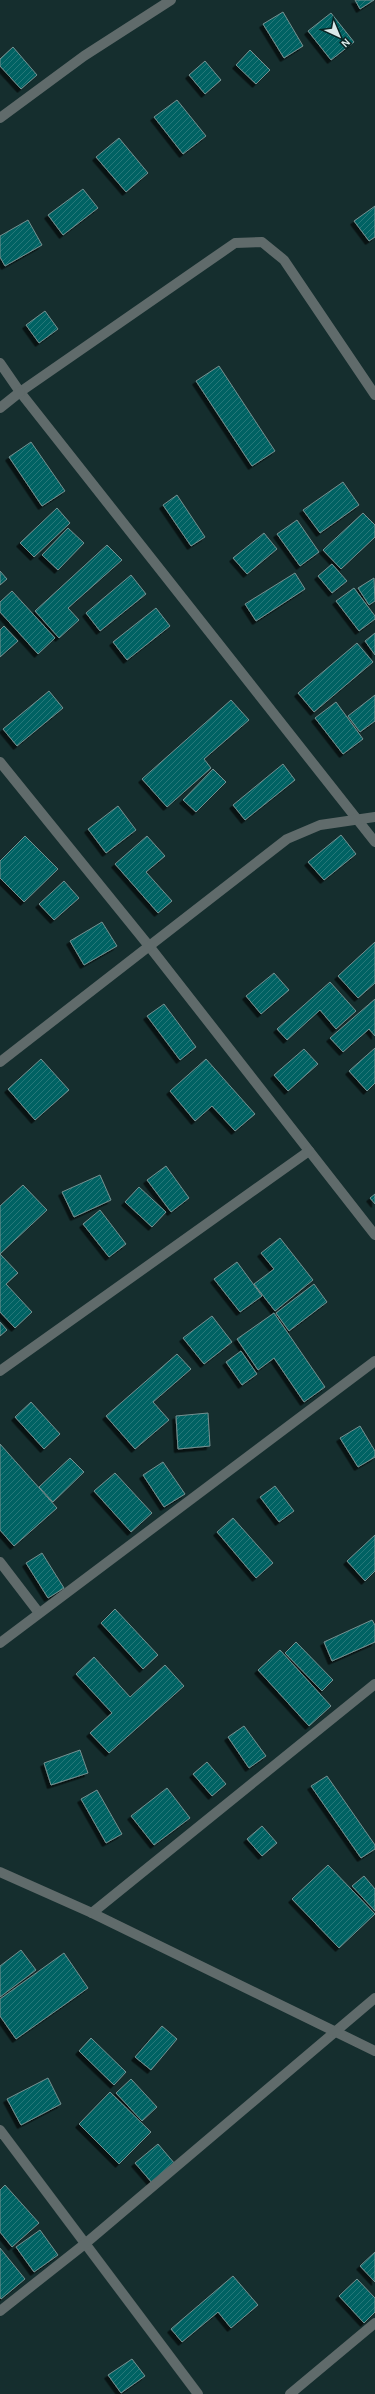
<svg xmlns="http://www.w3.org/2000/svg" width="375" height="2394" font-family="'Alegreya Sans',sans-serif">
<defs>
<pattern id="building-hatch" width="6" height="6" patternUnits="userSpaceOnUse"><rect width="6" height="6" fill="#046263"/><path d="M-1 1l2-2M0 6l6-6M5 7l2-2" fill="none" stroke="#287879"/></pattern>
<filter id="shadow"><feDropShadow dx="-3.5" dy="3.5" stdDeviation="0" flood-color="#0009"/></filter>
</defs>
<rect width="100%" height="100%" fill="#152e2e"/>
<g fill="url(#building-hatch)" stroke="#759191" filter="url(#shadow)">
<polygon points="355,0 374,0 360,9"/>
<polygon points="283,12 303,46 284,58 263,24"/>
<polygon points="331,13 354,42 331,60 308,31"/>
<polygon points="13,47 37,75 21,89 0,66 0,59"/>
<polygon points="250,50 270,70 256,84 236,65"/>
<polygon points="205,61 221,80 205,94 189,75"/>
<polygon points="177,100 206,136 183,154 154,117"/>
<polygon points="119,138 148,173 126,192 96,157"/>
<polygon points="83,189 98,208 63,235 48,215"/>
<polygon points="375,206 375,237 369,241 354,221"/>
<polygon points="28,220 42,245 5,266 0,257 0,236"/>
<polygon points="45,311 58,329 39,343 26,325"/>
<polygon points="219,366 275,451 252,466 196,381"/>
<polygon points="31,442 65,491 42,506 9,457"/>
<polygon points="343,482 359,505 320,533 303,510"/>
<polygon points="177,495 205,537 191,546 163,505"/>
<polygon points="57,508 70,523 34,557 20,543"/>
<polygon points="363,513 375,525 375,537 341,569 323,550"/>
<polygon points="297,520 319,552 300,566 277,534"/>
<polygon points="68,528 84,543 58,570 42,555"/>
<polygon points="264,533 277,549 247,574 233,558"/>
<polygon points="107,545 122,560 68,608 79,620 59,638 35,611"/>
<polygon points="332,564 347,581 332,593 318,576"/>
<polygon points="0,571 7,579 0,585"/>
<polygon points="295,573 305,589 256,621 245,604"/>
<polygon points="131,575 146,594 100,631 86,613"/>
<polygon points="374,578 375,601 369,605 358,588"/>
<polygon points="354,588 375,616 375,619 359,631 336,601"/>
<polygon points="12,591 55,638 38,654 0,612 0,602"/>
<polygon points="156,608 170,626 127,660 113,642"/>
<polygon points="4,626 18,641 0,657 0,630"/>
<polygon points="375,633 375,655 365,641"/>
<polygon points="357,643 373,662 314,712 298,693"/>
<polygon points="49,691 63,708 17,746 3,729"/>
<polygon points="375,695 375,721 360,732 348,716"/>
<polygon points="231,700 249,720 204,759 211,768 167,807 142,779"/>
<polygon points="336,702 363,739 343,754 315,718"/>
<polygon points="283,764 295,780 245,820 233,805"/>
<polygon points="213,769 226,782 196,812 183,800"/>
<polygon points="118,806 136,830 106,853 88,829"/>
<polygon points="341,835 356,854 324,880 308,862"/>
<polygon points="25,836 58,869 24,902 0,878 0,861"/>
<polygon points="147,836 165,856 146,872 172,901 158,913 115,864"/>
<polygon points="64,881 79,898 54,920 39,904"/>
<polygon points="102,922 117,946 84,965 70,941"/>
<polygon points="375,942 375,983 358,998 338,976"/>
<polygon points="274,973 289,990 261,1014 246,996"/>
<polygon points="330,982 356,1011 336,1029 320,1010 287,1040 277,1029"/>
<polygon points="375,999 375,1036 369,1029 343,1052 330,1038"/>
<polygon points="164,1004 196,1047 180,1060 147,1016"/>
<polygon points="375,1048 375,1083 367,1091 349,1071"/>
<polygon points="304,1049 318,1064 288,1091 274,1075"/>
<polygon points="41,1059 69,1090 35,1120 8,1089"/>
<polygon points="206,1059 255,1114 235,1131 212,1106 195,1121 170,1091"/>
<polygon points="166,1166 189,1198 171,1212 147,1180"/>
<polygon points="100,1175 111,1200 74,1217 62,1192"/>
<polygon points="23,1185 47,1210 0,1254 18,1273 6,1284 32,1312 15,1328 0,1312 0,1206"/>
<polygon points="139,1187 166,1212 152,1227 125,1202"/>
<polygon points="375,1194 375,1204 370,1198"/>
<polygon points="100,1210 126,1244 109,1257 83,1224"/>
<polygon points="280,1238 313,1280 275,1311 254,1284 274,1269 261,1253"/>
<polygon points="237,1262 262,1296 240,1312 214,1279"/>
<polygon points="314,1284 327,1302 289,1331 276,1313"/>
<polygon points="274,1313 325,1387 304,1402 274,1358 258,1370 237,1339"/>
<polygon points="212,1316 232,1342 204,1364 183,1338"/>
<polygon points="0,1322 7,1330 0,1336"/>
<polygon points="241,1351 257,1374 242,1385 226,1362"/>
<polygon points="177,1354 191,1369 153,1402 169,1420 135,1449 106,1416"/>
<polygon points="31,1402 60,1434 44,1449 15,1417"/>
<polygon points="208,1413 210,1446 178,1449 176,1416"/>
<polygon points="360,1426 375,1451 375,1457 358,1467 340,1438"/>
<polygon points="0,1444 57,1508 14,1546 0,1530"/>
<polygon points="70,1458 84,1472 53,1502 39,1487"/>
<polygon points="163,1462 185,1494 164,1507 143,1475"/>
<polygon points="115,1473 152,1513 131,1532 94,1491"/>
<polygon points="275,1486 294,1511 279,1522 260,1497"/>
<polygon points="233,1518 273,1563 256,1578 217,1532"/>
<polygon points="375,1535 375,1571 365,1581 347,1561"/>
<polygon points="42,1553 64,1588 48,1598 26,1563"/>
<polygon points="115,1609 158,1655 143,1669 101,1623"/>
<polygon points="372,1620 375,1625 375,1642 332,1661 324,1642"/>
<polygon points="296,1642 333,1680 322,1691 285,1653"/>
<polygon points="280,1650 331,1706 309,1726 258,1670"/>
<polygon points="94,1657 130,1697 165,1665 184,1686 109,1753 90,1733 112,1713 76,1674"/>
<polygon points="244,1726 266,1756 249,1768 228,1737"/>
<polygon points="80,1750 88,1773 51,1785 44,1763"/>
<polygon points="207,1762 226,1784 212,1796 193,1774"/>
<polygon points="327,1776 375,1845 375,1849 361,1858 311,1786"/>
<polygon points="167,1788 190,1818 154,1845 131,1816"/>
<polygon points="97,1790 122,1834 106,1843 81,1799"/>
<polygon points="262,1826 277,1843 262,1856 247,1839"/>
<polygon points="328,1865 375,1914 339,1948 292,1899"/>
<polygon points="364,1876 375,1889 375,1911 352,1886"/>
<polygon points="21,1950 36,1970 0,1997 0,1966"/>
<polygon points="64,1953 88,1988 16,2039 0,2016 0,1999"/>
<polygon points="162,2026 177,2039 151,2070 135,2057"/>
<polygon points="91,2038 126,2072 114,2085 79,2051"/>
<polygon points="48,2078 61,2104 21,2125 7,2099"/>
<polygon points="131,2079 157,2107 142,2121 116,2093"/>
<polygon points="110,2092 151,2132 119,2164 79,2124"/>
<polygon points="158,2144 175,2164 153,2184 135,2163"/>
<polygon points="5,2185 39,2223 12,2247 0,2232 0,2190"/>
<polygon points="40,2230 58,2255 34,2272 16,2247"/>
<polygon points="0,2248 25,2279 1,2299 0,2297"/>
<polygon points="375,2252 375,2282 360,2266"/>
<polygon points="233,2276 258,2305 231,2328 218,2312 182,2342 171,2329"/>
<polygon points="357,2279 375,2298 375,2312 364,2323 339,2296"/>
<polygon points="132,2359 145,2376 121,2393 108,2375"/>
</g>
<g fill="none" stroke-linecap="round" stroke-linejoin="round">
<g stroke="#606b6b" stroke-width="10">
<polyline points="0,118 84,56 171,0"/>
<polyline points="0,363 20,392 375,842"/>
<polyline points="20,392 235,243 262,242 284,260 375,395"/>
<polyline points="0,762 149,946 375,1235"/>
<polyline points="0,1062 287,839 320,825 375,817"/>
<polyline points="0,1371 309,1151"/>
<polyline points="0,1562 39,1613"/>
<polyline points="0,1643 375,1361"/>
<polyline points="92,1913 375,1684"/>
<polyline points="0,2130 198,2394"/>
<polyline points="0,2311 86,2243 375,1998"/>
<polyline points="290,2394 375,2323"/>
</g>
<g stroke="#606b6b" stroke-width="10">
<polyline points="0,408 20,392"/>
<polyline points="0,1872 92,1913 375,2051"/>
</g>
</g>
<g transform="translate(339 36) rotate(136)" stroke="#0a2424" stroke-width="3" paint-order="stroke">
<path d="M0-3L7 15L0 10L-7 15Z" fill="#dae9e9"/>
<text y="-6" font-size="11" font-weight="bold" text-anchor="middle" fill="#dae9e9">N</text>
</g>
</svg>
